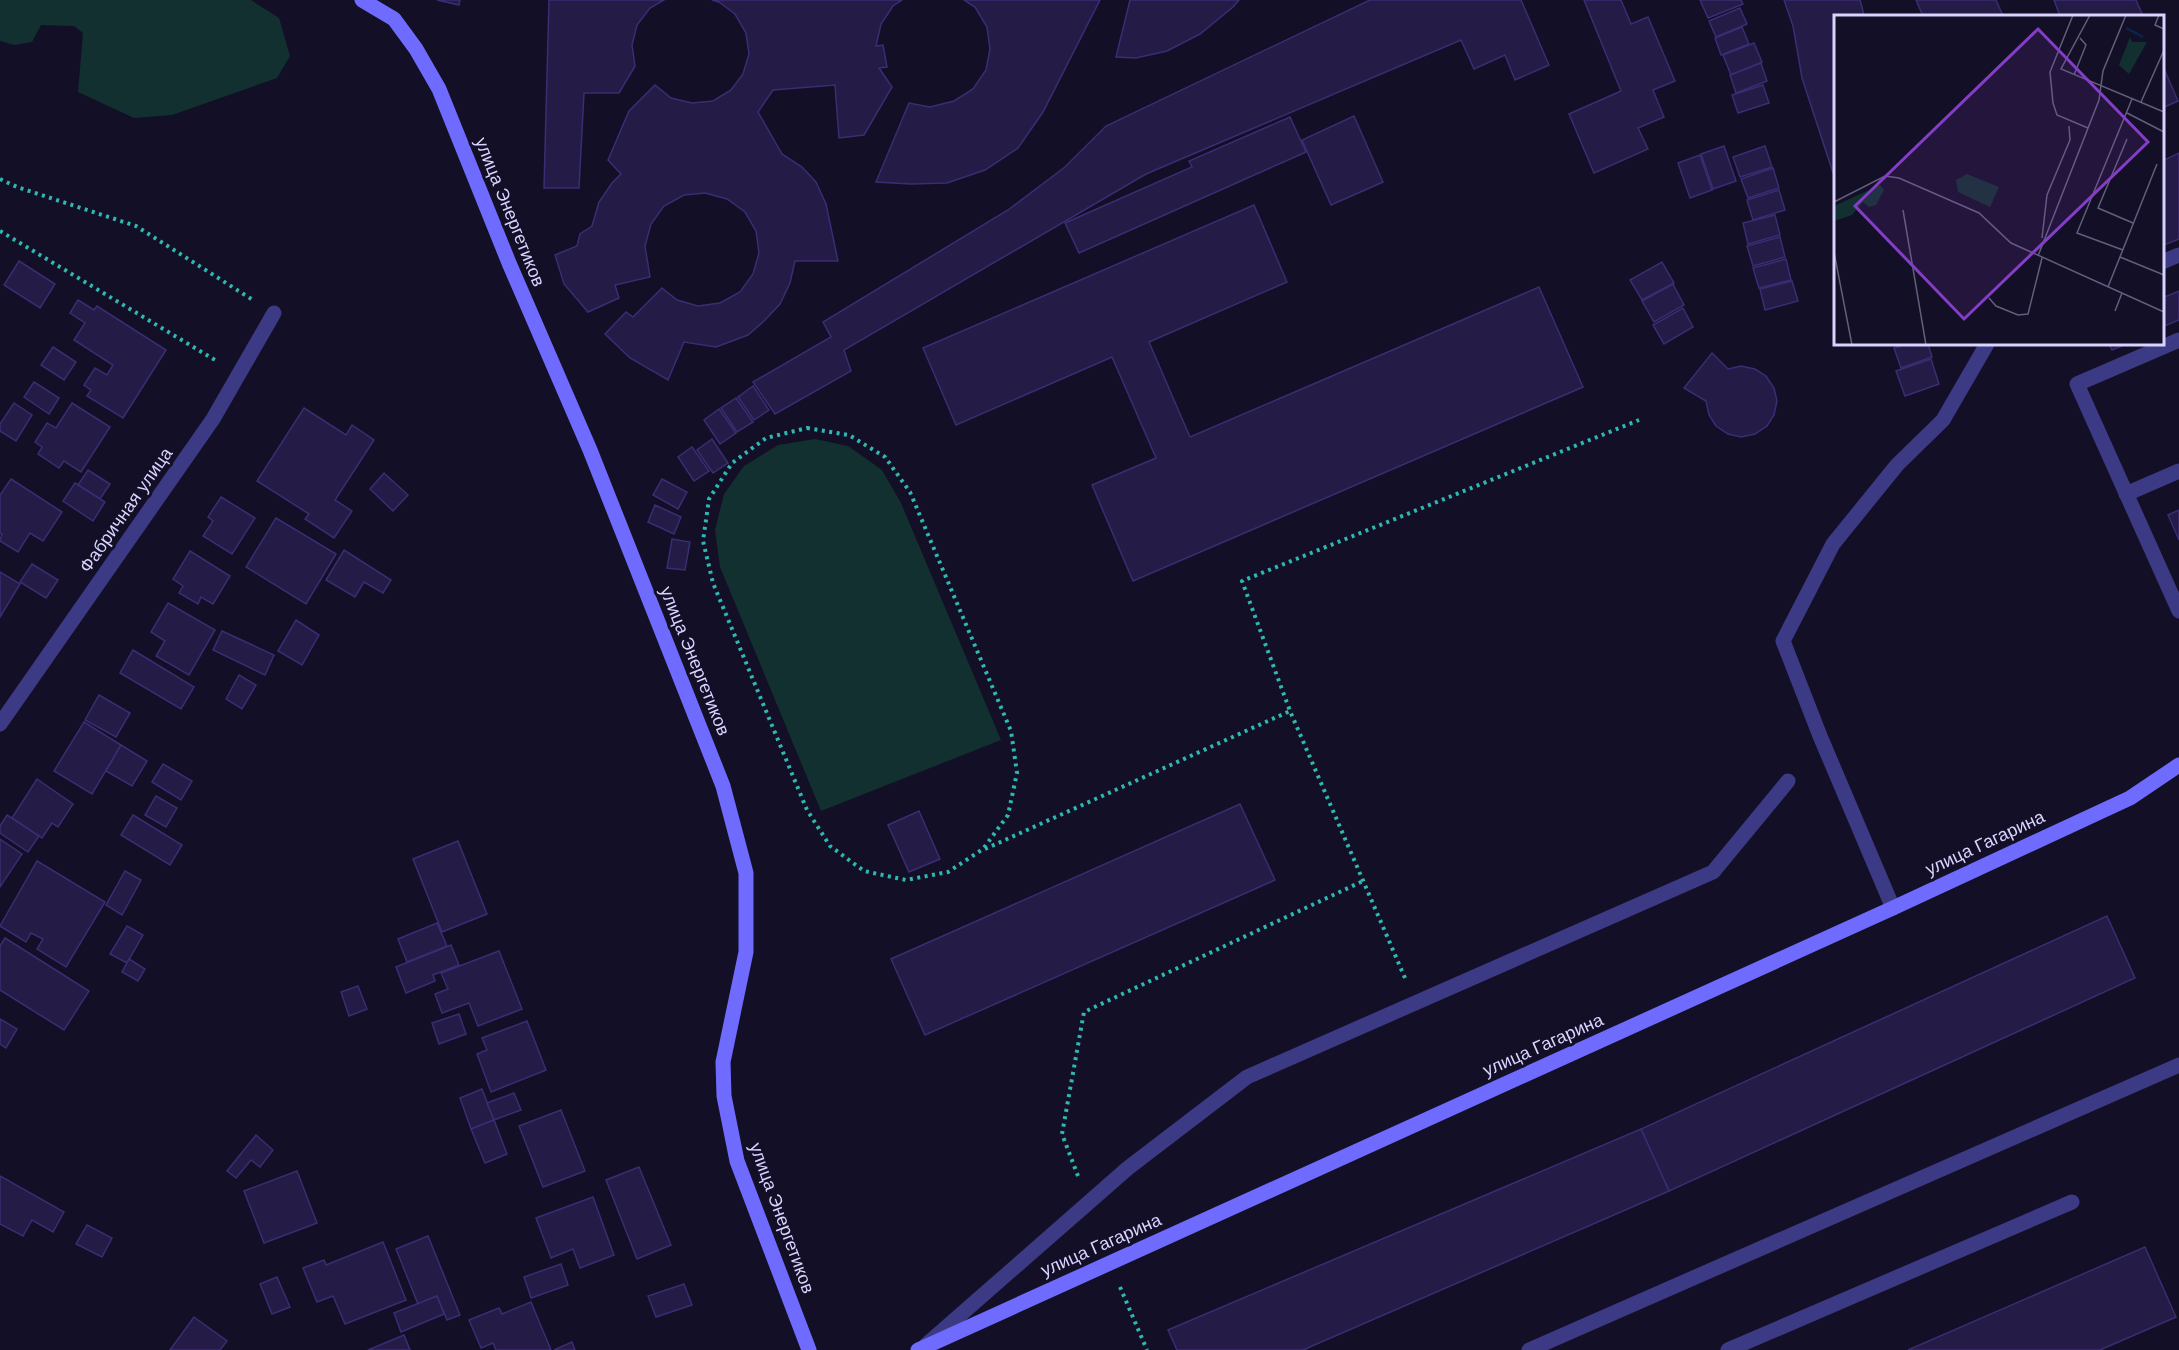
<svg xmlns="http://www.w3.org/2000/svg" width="2179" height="1350" font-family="Arial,sans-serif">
<rect width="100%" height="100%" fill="#130f26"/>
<g fill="#12302f">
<polygon points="0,0 251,0 279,18 290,56 277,78 172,115 134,118 78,92 83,33 74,26 41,25 32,42 14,45 0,41"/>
<polygon points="815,439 848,446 882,470 901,503 1001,740 821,811 720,567 715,530 724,494 744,466 778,445"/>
</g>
<g fill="#241b47" stroke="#3b2d73" stroke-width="1.5">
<polygon points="437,0 460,0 459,5"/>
<polygon points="549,0 664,0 650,8 637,25 632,45 635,66 619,93 584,93 579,188 544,188"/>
<polygon points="712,0 902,0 893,6 881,24 876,46 883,45 887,67 879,68 892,87 864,135 839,138 835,85 773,90 758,112 782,154 802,167 816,182 826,204 838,261 795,261 790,283 780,304 765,320 748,335 716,347 684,342 668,380 630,358 605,334 626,312 633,317 662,288 677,300 698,306 720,303 740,292 753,274 759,253 756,231 745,212 727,199 705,193 684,195 664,206 651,224 645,246 650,277 615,285 619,298 588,312 564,284 555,255 577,246 580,234 592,226 599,202 612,183 621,174 608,160 629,111 655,85 671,98 692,103 713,101 731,90 743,74 749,54 746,33 735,14 719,2"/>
<polygon points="964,0 1100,0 1043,112 1018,148 985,170 947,183 911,184 876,182 909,103 930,107 954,101 973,89 986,70 990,49 987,27 975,7"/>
<polygon points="1130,0 1239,0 1233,7 1200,34 1167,51 1136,58 1116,57"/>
<polygon points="1370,0 1521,0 1549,65 1515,80 1505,55 1474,69 1461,40 1146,174 844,350 851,371 775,414 753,382 831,337 823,322 1008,210 1065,167 1106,126"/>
<polygon points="1584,0 1621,0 1631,24 1648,17 1675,81 1653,90 1664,117 1638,128 1648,149 1594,173 1569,114 1621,91"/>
<polygon points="1700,0 1741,0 1743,4 1708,18"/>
<polygon points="1784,0 1860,0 1862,7 1864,16 1836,16 1836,182 1802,78 1793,26"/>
<polygon points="1916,0 1996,0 2003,16 1923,16"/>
<polygon points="2054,0 2136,0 2143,16 2060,16"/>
<polygon points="1740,8 1747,24 1716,37 1709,21"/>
<polygon points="1742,27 1749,44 1721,55 1715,38"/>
<polygon points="1754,43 1762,62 1731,75 1723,55"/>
<polygon points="1761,63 1767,81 1736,93 1730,75"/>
<polygon points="2162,64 2178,101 2162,108"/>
<polygon points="1763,85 1769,103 1738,113 1732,95"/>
<polygon points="1354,116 1383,182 1331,205 1302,140"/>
<polygon points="1290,117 1306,152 1079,253 1065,223 1192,167 1189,161"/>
<polygon points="1724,146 1736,181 1713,189 1701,154"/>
<polygon points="1765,146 1772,167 1740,177 1733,157"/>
<polygon points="2179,153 2179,239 2162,246 2162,161"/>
<polygon points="1700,155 1712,190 1690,198 1678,163"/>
<polygon points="1773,168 1779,188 1748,198 1741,179"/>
<polygon points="1779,190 1785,210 1753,220 1747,200"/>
<polygon points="1254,205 1287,282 1149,342 1190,437 1539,287 1583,387 1133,581 1092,485 1156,458 1112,357 956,425 923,348"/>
<polygon points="1775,215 1780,235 1748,244 1743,223"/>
<polygon points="1780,237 1785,257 1753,266 1747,246"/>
<polygon points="1786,259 1791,280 1759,288 1753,268"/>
<polygon points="19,261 55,284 40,308 4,285"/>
<polygon points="1662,262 1674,283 1642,300 1630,280"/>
<polygon points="1792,281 1798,301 1765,310 1760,289"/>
<polygon points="1673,284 1684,305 1654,322 1642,301"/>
<polygon points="2179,291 2179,320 2162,327 2162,298"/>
<polygon points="78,300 94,310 97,306 166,350 123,418 87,396 91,390 84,385 95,368 107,375 113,365 74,340 85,323 70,313"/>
<polygon points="1683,308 1693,327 1664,344 1653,325"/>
<polygon points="1907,344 1928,344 1932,357 1901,368 1894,348"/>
<polygon points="2109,344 2126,344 2112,350"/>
<polygon points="53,347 76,362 64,380 41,365"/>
<polygon points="1712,353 1728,369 1741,366 1755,369 1766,376 1774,388 1777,401 1774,415 1767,426 1755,434 1741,437 1728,434 1716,426 1709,415 1706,401 1684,388"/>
<polygon points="1931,359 1939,384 1905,396 1896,371"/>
<polygon points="34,382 59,398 49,414 24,397"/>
<polygon points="753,386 769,410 754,420 738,397"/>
<polygon points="736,398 753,422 737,432 721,408"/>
<polygon points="14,403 32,415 16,441 0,431 0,424"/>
<polygon points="72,403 110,427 81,472 64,461 59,468 38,454 42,447 35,442 47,423 56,428"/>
<polygon points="304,408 346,435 352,425 374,440 335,500 352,511 334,538 305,519 309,514 257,481"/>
<polygon points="719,409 736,433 720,444 704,420"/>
<polygon points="712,439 728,463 713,473 697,450"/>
<polygon points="692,447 709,471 694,481 678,457"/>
<polygon points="88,470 110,484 100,499 78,485"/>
<polygon points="384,473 408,495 393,511 370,489"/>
<polygon points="11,479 62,512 43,541 30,533 18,552 0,541 2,534 0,533 0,495"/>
<polygon points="662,479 687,492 678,509 653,495"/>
<polygon points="75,483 105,502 93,521 63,501"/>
<polygon points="221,497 255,518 232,554 203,536 213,521 208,517"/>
<polygon points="655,505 681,517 674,534 648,522"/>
<polygon points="2179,510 2179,540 2168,515"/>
<polygon points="276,518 336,554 306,604 246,567"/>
<polygon points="672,539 690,542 685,570 667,568"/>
<polygon points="344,550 391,580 383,593 364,582 355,597 326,580"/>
<polygon points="190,551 230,576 213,604 201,597 198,604 179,593 183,586 173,579"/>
<polygon points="32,564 58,580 46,598 20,582"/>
<polygon points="0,572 20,584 0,617"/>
<polygon points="168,603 215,630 189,675 156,656 165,641 151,632"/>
<polygon points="296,620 319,635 302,665 278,651"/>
<polygon points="222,631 274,655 265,675 213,650"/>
<polygon points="133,650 194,687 181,709 120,673"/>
<polygon points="239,675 256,685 242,709 226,699"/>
<polygon points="99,695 130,713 116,737 85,720"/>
<polygon points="84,722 121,745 92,794 54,771"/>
<polygon points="121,745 147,761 132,786 106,771"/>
<polygon points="163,764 192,781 181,800 152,782"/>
<polygon points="37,779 73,804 58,827 52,823 42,838 12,818"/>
<polygon points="156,796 177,808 166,827 145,815"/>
<polygon points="1240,804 1275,880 925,1035 891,959"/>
<polygon points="919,811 940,859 909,872 888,825"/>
<polygon points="7,815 39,836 28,852 0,833 0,826"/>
<polygon points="133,815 182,845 170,865 121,835"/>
<polygon points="0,839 22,854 0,887"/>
<polygon points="458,841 487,914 442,932 413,859"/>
<polygon points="37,861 105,902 66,967 37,949 43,939 31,933 26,942 0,926"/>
<polygon points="125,871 141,880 122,915 106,905"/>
<polygon points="2107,916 2135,978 1669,1191 1641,1129"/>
<polygon points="437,923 447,946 407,962 398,939"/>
<polygon points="127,926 143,935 127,963 110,954"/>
<polygon points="5,938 89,991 64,1030 0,990 0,946"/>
<polygon points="451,945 459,965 433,975 435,981 406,993 396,967"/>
<polygon points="499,951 522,1009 478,1026 469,1003 442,1013 435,994 448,989 441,973"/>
<polygon points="129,959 145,969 138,981 122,972"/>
<polygon points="358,986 367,1009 349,1016 341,992"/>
<polygon points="459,1014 466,1034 439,1044 432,1023"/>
<polygon points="0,1019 17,1029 6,1048 0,1044"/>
<polygon points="527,1021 546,1070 491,1092 477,1054 487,1050 482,1038"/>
<polygon points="482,1089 494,1120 471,1129 460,1098"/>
<polygon points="514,1093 521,1110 494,1120 487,1103"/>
<polygon points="561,1110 585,1171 543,1187 519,1126"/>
<polygon points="494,1120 507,1154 485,1163 471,1129"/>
<polygon points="1641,1129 1669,1191 1303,1350 1177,1350 1168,1330"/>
<polygon points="256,1135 273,1150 260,1167 251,1160 236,1178 227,1171"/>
<polygon points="639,1167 671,1245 637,1259 606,1180"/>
<polygon points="297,1171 317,1223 264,1243 244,1191"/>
<polygon points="0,1176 64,1212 53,1232 32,1220 23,1236 0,1224"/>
<polygon points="593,1197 614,1255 580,1268 573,1249 551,1258 536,1218"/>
<polygon points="87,1225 112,1238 102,1257 76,1244"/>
<polygon points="428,1236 460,1315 447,1320 437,1296 418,1304 396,1249"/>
<polygon points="383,1242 406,1300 345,1324 333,1296 317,1302 303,1268 324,1260 326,1265"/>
<polygon points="2145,1247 2176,1317 2100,1350 1908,1350"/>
<polygon points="561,1264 568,1285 531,1298 524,1277"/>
<polygon points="277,1277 290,1307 272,1314 260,1284"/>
<polygon points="684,1284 692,1305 656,1317 648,1296"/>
<polygon points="437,1296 444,1314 401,1332 394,1313"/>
<polygon points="531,1302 551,1350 496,1350 493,1343 481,1348 469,1320 499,1308 502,1314"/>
<polygon points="194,1317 227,1341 220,1350 170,1350"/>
<polygon points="404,1335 410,1350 368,1350"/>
<polygon points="572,1342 575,1350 554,1350"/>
</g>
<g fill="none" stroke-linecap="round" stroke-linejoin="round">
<g stroke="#2fb8b0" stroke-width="4" stroke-dasharray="3 4.5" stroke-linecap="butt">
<polyline points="0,179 17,187 136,226 253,300"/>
<polyline points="0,231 215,360"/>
<polygon points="807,428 849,435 885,457 910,492 1011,731 1017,773 1008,815 983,849 948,872 906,880 864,871 830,846 807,810 713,583 703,541 709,499 732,463 766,438"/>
<polyline points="985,849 1290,711"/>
<polyline points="1405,978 1290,711 1242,581 1639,420"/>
<polyline points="1078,1176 1062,1134 1084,1012 1363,881"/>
<polyline points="1120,1287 1147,1350"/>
</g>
<g stroke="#3d3a85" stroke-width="15">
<polyline points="2162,262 2179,255"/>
<polyline points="2179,340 2077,384 2179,611"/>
<polyline points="2126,494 2179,471"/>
<polyline points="1893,908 1820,736 1783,641 1833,544 1897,465 1943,420 1987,344"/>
<polyline points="926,1345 1128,1168 1247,1077 1713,872 1788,781"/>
<polyline points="1529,1350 2179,1065"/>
<polyline points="1728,1350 2072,1202"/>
</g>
<polyline stroke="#3d3a85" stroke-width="15" points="0,724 213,419 274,313"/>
<g stroke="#6f6bff" stroke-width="15">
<polyline points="362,0 394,19 416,49 439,89 509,263 590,450 723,786 746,873 746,952 723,1062 724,1096 737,1161 809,1350"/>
<polyline points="918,1350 1893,908 2130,798 2179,765"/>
</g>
</g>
<g text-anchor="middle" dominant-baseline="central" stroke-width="6" stroke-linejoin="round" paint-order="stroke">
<g font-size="18" fill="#d9d4ff" stroke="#130f26">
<text transform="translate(510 212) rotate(68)">улица Энергетиков</text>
<text transform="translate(126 510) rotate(-55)">Фабричная улица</text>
<text transform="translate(695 661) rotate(68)">улица Энергетиков</text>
<text transform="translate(1985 843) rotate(-25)">улица Гагарина</text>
<text transform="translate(1543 1045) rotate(-24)">улица Гагарина</text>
<text transform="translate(782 1218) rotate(70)">улица Энергетиков</text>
<text transform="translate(1101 1245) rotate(-24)">улица Гагарина</text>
</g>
</g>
<g transform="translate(1834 15)">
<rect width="330" height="330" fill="#130f26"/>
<path d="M296 22 298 27H313L295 59 285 50ZM133 159 165 172 156 192 124 177 122 165ZM46 170 50 175 42 190 35 192 29 187 18 200 0 206V191Z" fill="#12302f"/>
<path fill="none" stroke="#0c2248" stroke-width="3" d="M292 13 309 22"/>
<path fill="none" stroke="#625e7d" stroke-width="1.5" d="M239 0 216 57 219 88 223 100 254 113M256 0 227 54 330 97M325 0 321 10 330 14M240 60 252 30 246 23M307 87 330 35M293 98 330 117M293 124 264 193 299 208M0 187 51 161 65 163 145 198 177 228 330 297M69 195 92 330M208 223 213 180 236 125 235 111M289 235 243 218 298 84M0 237 18 330M204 241 265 85 269 56 292 0M286 242 330 260M274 272 323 149M155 283 162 291 184 300 194 299 208 243M281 296 288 278"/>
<path fill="#843dc5" fill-opacity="0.15" stroke="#843dc5" stroke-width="3" d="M204 14 314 127 130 304 21 191Z"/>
<rect width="330" height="330" fill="none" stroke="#d9d4ff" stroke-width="3"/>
</g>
</svg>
